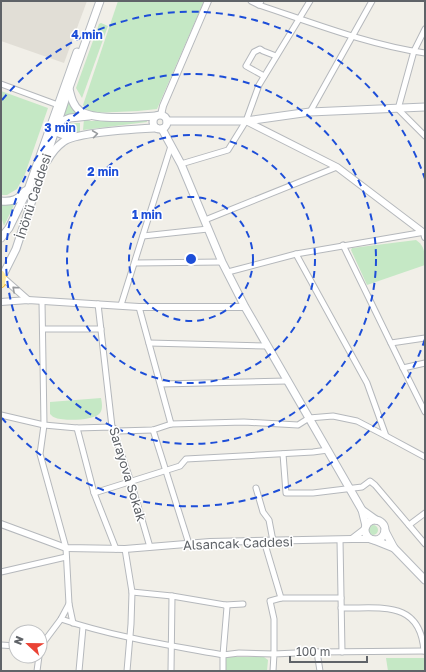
<svg xmlns="http://www.w3.org/2000/svg" width="426" height="672" font-family="'Golos Text',sans-serif">
<rect width="100%" height="100%" fill="#f1efe8"/>
<polygon fill="#e1ded6" points="1,1 87,1 64,63 1,41"/>
<g fill="#c5e8c5">
<polygon points="118,1 204,1 157,109 138,111 94,113 86,109 83,105"/>
<polygon points="101,23 108,26 82,98 76,88 99,24"/>
<polygon points="1,91 48,108 25,174 17,189 7,195 1,195"/>
<polygon points="68,97 79,115 61,118"/>
<polygon points="84,119 91,121 146,119 147,122 83,130"/>
<polygon points="62,123 80,123 80,132 71,135 60,131"/>
<polygon points="15,203 4,226 1,216 1,204"/>
<path d="M416 240C425 246 425 254 425 265L367 285 351 250 352 248Z"/>
<path d="M101 398C102 403 103 409 100 413 94 421 64 421 56 418 53 417 52 416 50 414V402Z"/>
<circle cx="373" cy="530" r="5"/>
<polygon points="226,657 264,657 268,660 267,671 226,671"/>
<polygon points="386,658 425,658 425,671 388,671"/>
</g>
<g fill="none" stroke-linecap="round" stroke-linejoin="round">
<g stroke="#b5b8bc" stroke-width="7">
<g id="minor">
<polyline points="251,1 259,5"/>
<path d="M261 1 259 5C313 23 369 45 425 53"/>
<polyline points="425,29 414,51 398,109 425,136"/>
<polyline points="264,76 246,66 254,52 260,49 263,51 276,56"/>
<polyline points="1,84 58,105"/>
<polyline points="310,112 372,1"/>
<polyline points="181,164 228,150 246,121 259,85 310,1"/>
<polyline points="205,220 337,167"/>
<polyline points="143,236 208,229"/>
<polyline points="343,245 403,368 425,363"/>
<polyline points="296,254 367,383 386,436 425,457"/>
<polyline points="135,263 222,262"/>
<polyline points="228,272 296,254 425,232"/>
<polyline points="98,304 112,427 131,482 150,547"/>
<polyline points="121,305 171,146"/>
<polyline points="139,307 171,424"/>
<polyline points="43,329 101,329"/>
<polyline points="149,343 267,346"/>
<polyline points="391,343 425,338"/>
<polyline points="403,368 425,412"/>
<polyline points="161,384 287,381"/>
<polyline points="1,415 44,425 77,428 112,427 118,431 153,430 171,424 244,422 298,425 309,418 333,416 357,421 386,436"/>
<polyline points="77,428 94,493 116,549"/>
<polyline points="153,430 189,544"/>
<polyline points="283,454 286,493 313,493 362,487 370,481 375,485 425,544"/>
<polyline points="256,488 263,512 269,520 273,541"/>
<polyline points="94,493 180,466 186,459 313,452 328,450"/>
<polyline points="409,525 425,513"/>
<polyline points="340,540 342,652"/>
<polyline points="264,541 281,598 341,598"/>
<polyline points="125,549 132,592 131,624 127,671"/>
<polyline points="1,572 66,557"/>
<polyline points="132,592 172,596 225,605 227,607 223,655 239,653 274,654 274,619 270,601 281,598"/>
<polyline points="69,604 73,623"/>
<polyline points="225,605 243,604"/>
<path d="M341 608C380 609 420 599 424 651"/>
<path d="M61 619C114 637 168 645 223 655V671"/>
<polyline points="1,645 16,646"/>
<polyline points="40,647 61,619 69,604 66,548 40,454 44,425 42,302"/>
<polyline points="317,652 320,671"/>
<polyline points="37,671 39,656"/>
<polyline points="79,671 83,627"/>
<polyline points="171,671 172,596"/>
<polyline points="273,671 274,654 317,652 425,651"/>
</g>
</g>
<g stroke="#b5b8bc" stroke-width="8">
<g id="tertiary">
<polyline points="161,115 163,106 208,1"/>
<polyline points="246,121 337,167 424,233 425,237"/>
<polyline points="2,277 28,300"/>
<polyline points="1,302 28,300 139,307 245,307"/>
<polyline points="1,524 66,548 125,549 210,542 352,539"/>
<polyline points="365,529 352,539 371,539"/>
</g>
</g>
<g stroke="#b6babf" stroke-width="9">
<g id="secondary">
<path d="M69 89C71 97 73 106 80 111 95 121 137 117 155 116"/>
<circle cx="160" cy="122" r="7"/>
<polyline points="167,121 246,121 310,112 425,107"/>
<polyline points="162,129 181,164 222,262 245,307 362,510"/>
<path d="M73 136C64 136 56 134 50 126L70 118 89 116"/>
<path d="M47 161C51 154 56 147 63 142 76 132 137 129 156 128"/>
<path d="M1 201C12 202 18 200 25 191"/>
<polyline points="1,238 9,228 29,187 77,52"/>
<polyline points="2,277 16,249 69,88 100,1"/>
<circle cx="375" cy="530" r="10"/>
<polyline points="366,526 362,510 376,520"/>
<polyline points="374,540 394,548 385,531"/>
<polyline points="394,548 425,580"/>
</g>
</g>
<g stroke="#f9ab00" stroke-width="10">
<polyline id="trunk" points="1,275 2,277 1,283"/>
</g>
<use href="#minor" stroke="#fff" stroke-width="5"/>
<use href="#tertiary" stroke="#fff" stroke-width="6"/>
<use href="#secondary" stroke="#fff" stroke-width="7"/>
<use href="#trunk" stroke="#feeaa1" stroke-width="8"/>
</g>
<defs><path id="oneway-chevron" d="M-2-3.5L2.5 0L-2 3.5" fill="none" stroke-width="1.6" stroke-linecap="round" stroke-linejoin="round"/></defs>
<g stroke="#979a9d">
<use href="#oneway-chevron" transform="translate(95 134) rotate(-8)"/>
<use href="#oneway-chevron" transform="translate(15 289) rotate(-138)"/>
</g>
<g fill="none" stroke="#1d4ed8" stroke-width="2" stroke-dasharray="7 5">
<circle cx="191" cy="259" r="62"/>
<circle cx="191" cy="259" r="124"/>
<circle cx="191" cy="259" r="185"/>
<path d="M425 339A247 247 0 0 1 2 418M2 100A247 247 0 0 1 425 179"/>
</g>
<g text-anchor="middle" dominant-baseline="central" stroke-width="3" stroke-linejoin="round" paint-order="stroke">
<g font-size="13" fill="#5f6368" stroke="#fff">
<text transform="translate(33 196) rotate(-72)">İnönü Caddesi</text>
<text transform="translate(128 474) rotate(73)">Sarayova Sokak</text>
<text transform="translate(238 543) rotate(-2)">Alsancak Caddesi</text>
</g>
</g>
<circle cx="191" cy="259" r="6" fill="#1d4ed8" stroke="#fff" stroke-width="2"/>
<g font-size="12" text-anchor="middle" font-weight="bold" fill="#1d4ed8" stroke="#fff" stroke-width="3" stroke-linejoin="round" paint-order="stroke">
<text x="87" y="39">4 min</text>
<text x="60" y="132">3 min</text>
<text x="103" y="176">2 min</text>
<text x="147" y="219">1 min</text>
</g>
<rect width="426" height="672" fill="none" stroke="#5f6368" stroke-width="4"/>
<g transform="translate(28 644) rotate(292)"><circle r="19" fill="#ffffff" stroke="#bfc1c3"/>
<path d="M0-3L7 15L0 10L-7 15Z" fill="#ea4335"/>
<text y="-6" font-size="11" font-weight="bold" text-anchor="middle" fill="#5f6368">N</text>
</g>
<path d="M290 656v6h77v-6" fill="none" stroke="#5f6368" stroke-width="2"/>
<text x="296" y="656" font-size="12" fill="#5f6368" stroke="#ffffff" stroke-width="3" paint-order="stroke">100 m</text>
</svg>
